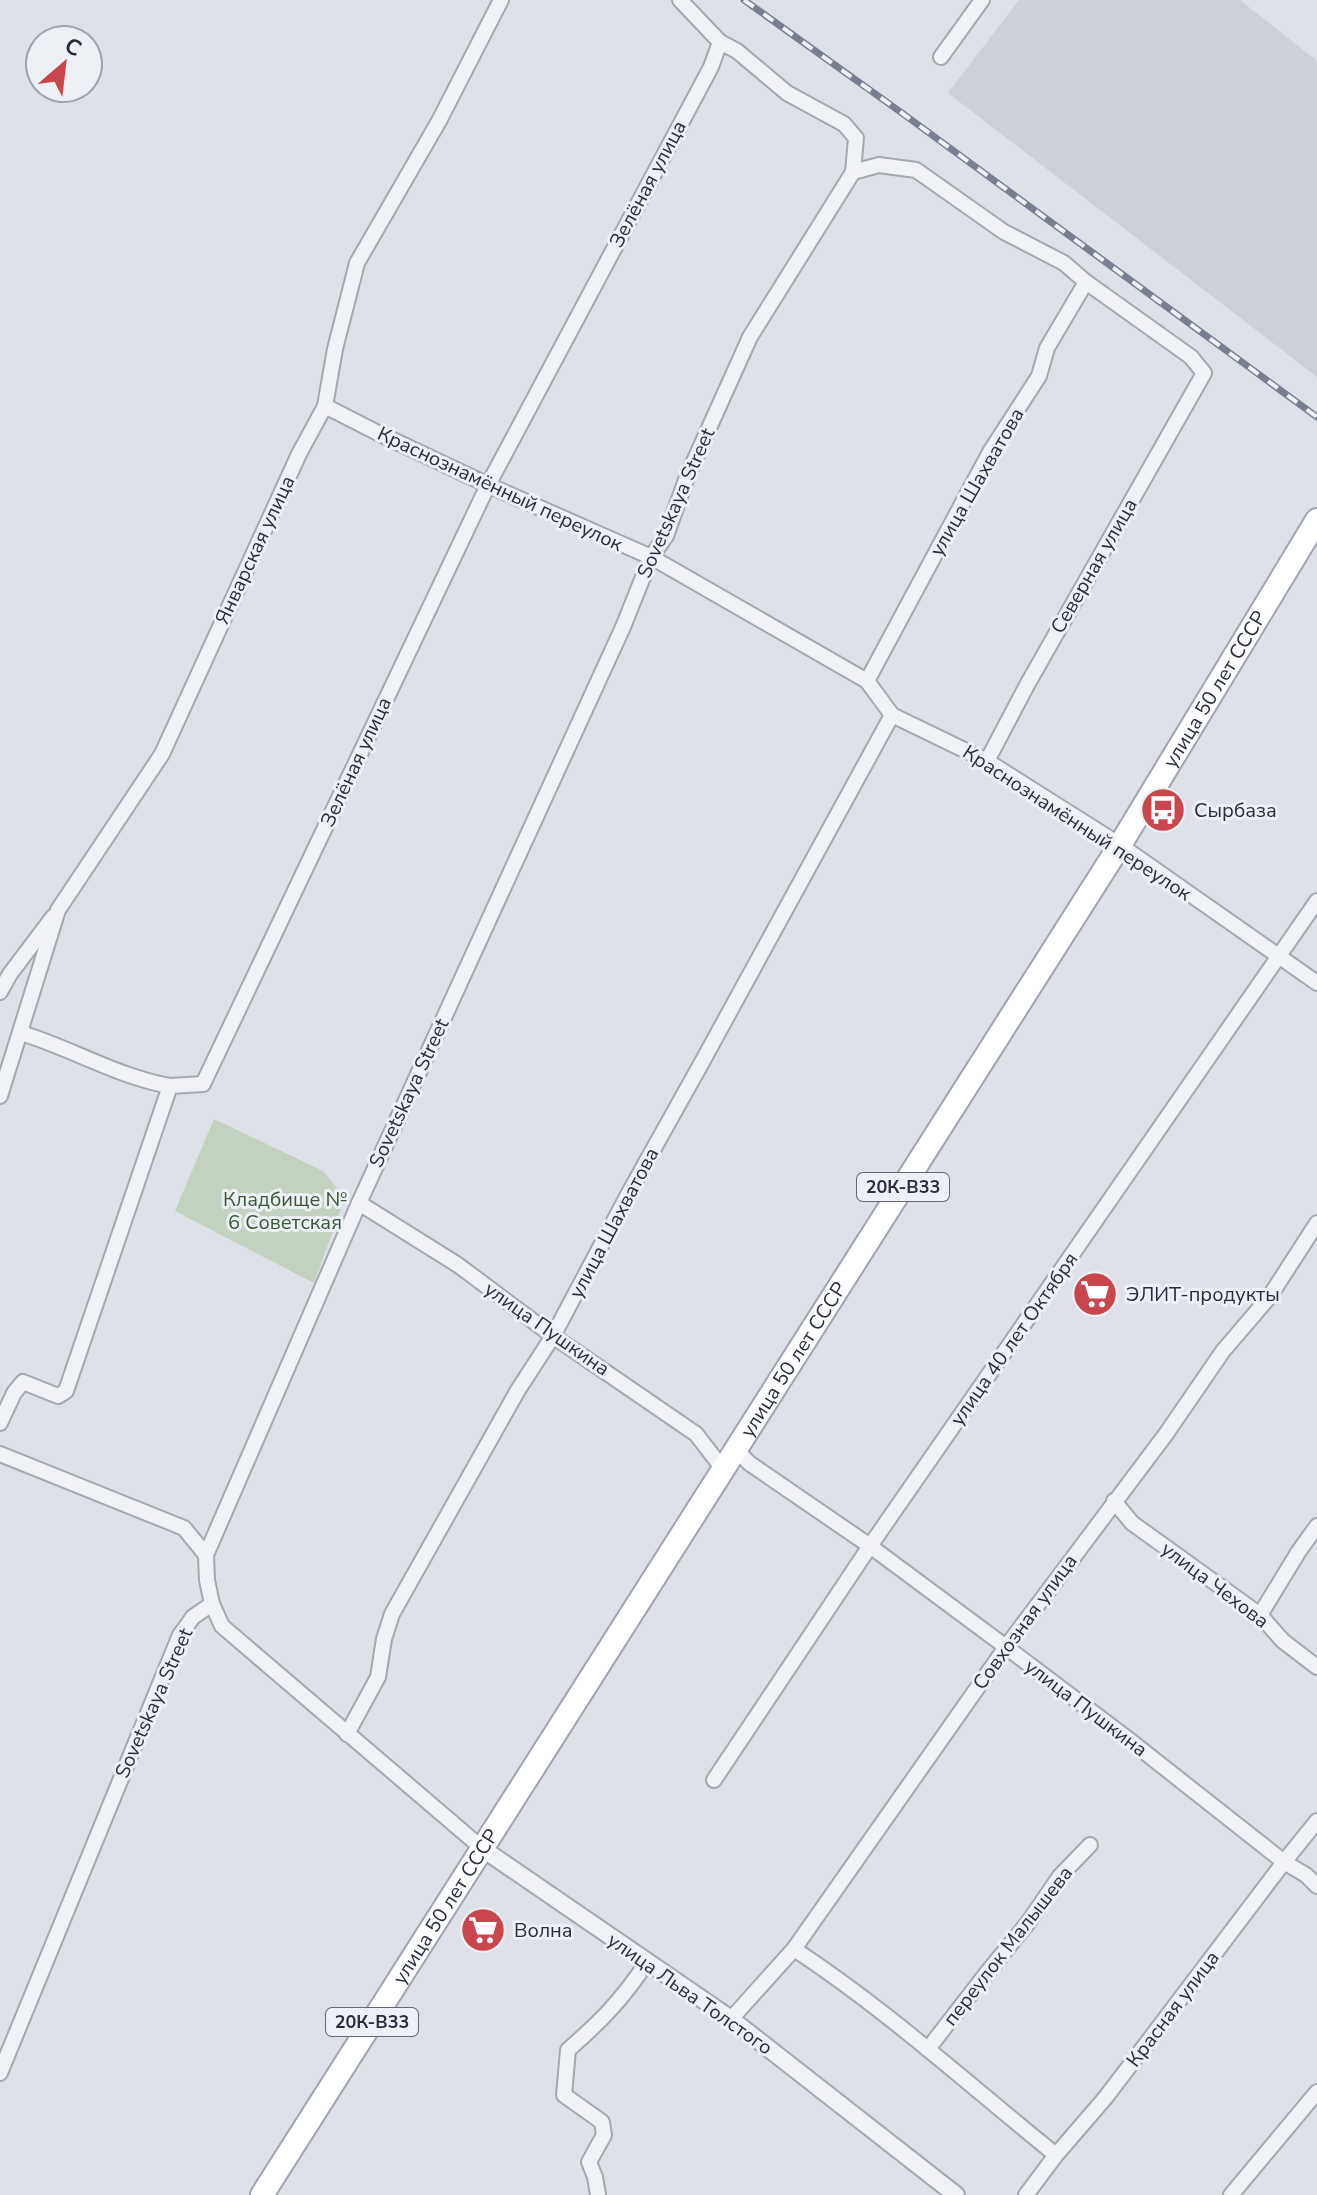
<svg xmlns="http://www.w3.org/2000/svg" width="1317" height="2195" font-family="'Nunito Sans',sans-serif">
<rect width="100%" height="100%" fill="#dee1e7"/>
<polygon fill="#ccd0d9" points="1019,0 1240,0 1317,61 1317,377 948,93"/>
<polygon fill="#c2d1c0" points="214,1119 323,1171 345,1198 314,1283 175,1211"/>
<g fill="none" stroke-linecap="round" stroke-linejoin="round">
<g stroke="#a4a8b1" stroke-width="18">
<g id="minor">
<polyline points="680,0 720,42 737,51 787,93 844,124 856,138 853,172 879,165 916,170 1004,232 1064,263 1086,282 1191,357 1204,373 1027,685 987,761"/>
<polyline points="941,57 982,0"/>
<polyline points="325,406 376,432 488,485 651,557 867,681 892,715 987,761 1120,845 1317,983"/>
<polyline points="867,681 990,452 1039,376 1047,348 1086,282"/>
<polyline points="0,992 10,974 53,917"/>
<path d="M21 1033C71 1048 118 1077 170 1086"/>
<polyline points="0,1096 58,910 162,754 299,454 325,406 335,349 357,263 439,121 501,0"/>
<polyline points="359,1203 458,1265 553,1336 696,1434 723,1469"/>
<polyline points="0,1423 14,1393 23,1382 58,1396 66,1391 170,1086 203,1084 488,485 711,67 720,42"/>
<polyline points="736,1449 749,1463 870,1546 1006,1647 1128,1739 1284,1862 1306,1875 1317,1886"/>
<polyline points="0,1454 184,1528 206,1555"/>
<polyline points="1114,1501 1132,1523 1260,1615 1283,1641 1317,1667"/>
<polyline points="212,1604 222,1626 483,1849"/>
<polyline points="1260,1615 1299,1551 1317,1526"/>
<polyline points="347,1734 378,1677 384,1639 392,1614 518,1390 553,1336 630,1191 701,1064 892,715"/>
<polyline points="714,1780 870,1546 1317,901"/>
<path d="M794 1949C887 2010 969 2085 1056 2155"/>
<polyline points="731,2019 794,1949 1006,1647 1166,1434 1223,1351 1270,1296 1317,1223"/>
<polyline points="928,2049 986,1974 1027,1924 1060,1876 1090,1845"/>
<polyline points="0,2073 180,1635 193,1617 212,1604 207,1580 206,1555 359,1203 623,627 651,557 666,536 687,477 750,337 853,172"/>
<path d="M598 2195 595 2177 589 2162 604 2135 602 2122 564 2095 568 2050C601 2021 622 2000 647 1962"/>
<polyline points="1026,2195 1056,2155 1106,2097 1284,1862 1317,1821"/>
<polyline points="1231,2195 1317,2092"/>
</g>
</g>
<g stroke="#a4a8b1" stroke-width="20">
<polyline id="tertiary" points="483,1849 731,2019 956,2195"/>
</g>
<g stroke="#9ea4b3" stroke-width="26">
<g id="primary">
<path id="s1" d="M262 2195 1120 845 1317 520"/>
</g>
</g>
<use href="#minor" stroke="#f1f2f6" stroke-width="14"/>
<use href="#tertiary" stroke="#f1f2f6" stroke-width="16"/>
<use href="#primary" stroke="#fff" stroke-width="22"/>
<g stroke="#787f90" stroke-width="7">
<polyline id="rail" points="744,0 902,113 1317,417"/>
</g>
<use href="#rail" stroke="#edf0f5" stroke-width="4" stroke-dasharray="12" stroke-linecap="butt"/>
</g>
<defs>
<g id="bus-disc" transform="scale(2.3)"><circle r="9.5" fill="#c9464c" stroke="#edf0f5"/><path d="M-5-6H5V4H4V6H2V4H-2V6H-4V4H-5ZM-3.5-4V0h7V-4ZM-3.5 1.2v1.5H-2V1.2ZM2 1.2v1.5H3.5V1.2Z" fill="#fff"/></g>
<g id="supermarket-disc" transform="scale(2.3)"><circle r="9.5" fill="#c9464c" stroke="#edf0f5"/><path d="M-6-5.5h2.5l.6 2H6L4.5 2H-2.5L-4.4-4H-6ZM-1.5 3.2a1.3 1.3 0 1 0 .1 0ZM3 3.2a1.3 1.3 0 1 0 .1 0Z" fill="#fff"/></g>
</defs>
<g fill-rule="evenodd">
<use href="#bus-disc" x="1163" y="810"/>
<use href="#supermarket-disc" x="1095" y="1294"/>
<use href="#supermarket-disc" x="483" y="1930"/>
</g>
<g text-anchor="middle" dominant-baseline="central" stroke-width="6" stroke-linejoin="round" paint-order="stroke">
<g fill="#edf0f5" stroke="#636875" stroke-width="2">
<rect x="857" y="1173" width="92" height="28" rx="6"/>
<rect x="326" y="2008" width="92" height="28" rx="6"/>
</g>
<g font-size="18" font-weight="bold" fill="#282e3e">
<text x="903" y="1187">20К-В33</text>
<text x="372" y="2022">20К-В33</text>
</g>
<g font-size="20" fill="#282e3e" stroke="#edf0f5">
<text transform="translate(648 184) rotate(-62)">Зелёная улица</text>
<text transform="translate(977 482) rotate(-60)">улица Шахватова</text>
<text transform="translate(500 489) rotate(25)">Краснознамённый переулок</text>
<text transform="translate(676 503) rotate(-66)">Sovetskaya Street</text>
<text transform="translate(255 550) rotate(-65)">Январская улица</text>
<text transform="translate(1094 566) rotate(-60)">Северная улица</text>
<text stroke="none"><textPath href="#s1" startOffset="1782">улица 50 лет СССР</textPath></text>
<text transform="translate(356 762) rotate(-65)">Зелёная улица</text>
<text transform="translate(1077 823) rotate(33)">Краснознамённый переулок</text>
<text transform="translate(409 1093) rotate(-65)">Sovetskaya Street</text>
<text transform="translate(614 1223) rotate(-62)">улица Шахватова</text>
<text transform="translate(547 1329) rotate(35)">улица Пушкина</text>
<text transform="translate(1014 1339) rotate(-55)">улица 40 лет Октября</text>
<text stroke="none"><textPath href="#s1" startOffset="990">улица 50 лет СССР</textPath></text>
<text transform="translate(1215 1585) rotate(37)">улица Чехова</text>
<text transform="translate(1025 1622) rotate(-54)">Совхозная улица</text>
<text transform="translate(154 1703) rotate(-66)">Sovetskaya Street</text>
<text transform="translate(1086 1708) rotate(37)">улица Пушкина</text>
<text stroke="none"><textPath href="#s1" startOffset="342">улица 50 лет СССР</textPath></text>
<text transform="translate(1008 1946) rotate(-52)">переулок Малышева</text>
<text transform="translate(690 1994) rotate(35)">улица Льва Толстого</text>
<text transform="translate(1173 2009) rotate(-53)">Красная улица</text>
</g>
<g font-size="20" fill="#282e3e" stroke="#edf0f5" text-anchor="start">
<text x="1194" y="810">Сырбаза</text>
<text x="1126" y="1294">ЭЛИТ-продукты</text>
<text x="514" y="1930">Волна</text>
</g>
<g font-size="20" fill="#395936" stroke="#edf0f5">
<text x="285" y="1199">Кладбище №<tspan x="285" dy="23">6 Советская</tspan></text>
</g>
</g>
<g transform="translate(64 64) rotate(28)"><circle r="38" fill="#edf0f5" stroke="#9ea2ac" stroke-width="2"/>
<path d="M0-6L14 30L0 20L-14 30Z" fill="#c9464c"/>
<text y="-12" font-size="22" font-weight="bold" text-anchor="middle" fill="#282e3e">С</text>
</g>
</svg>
